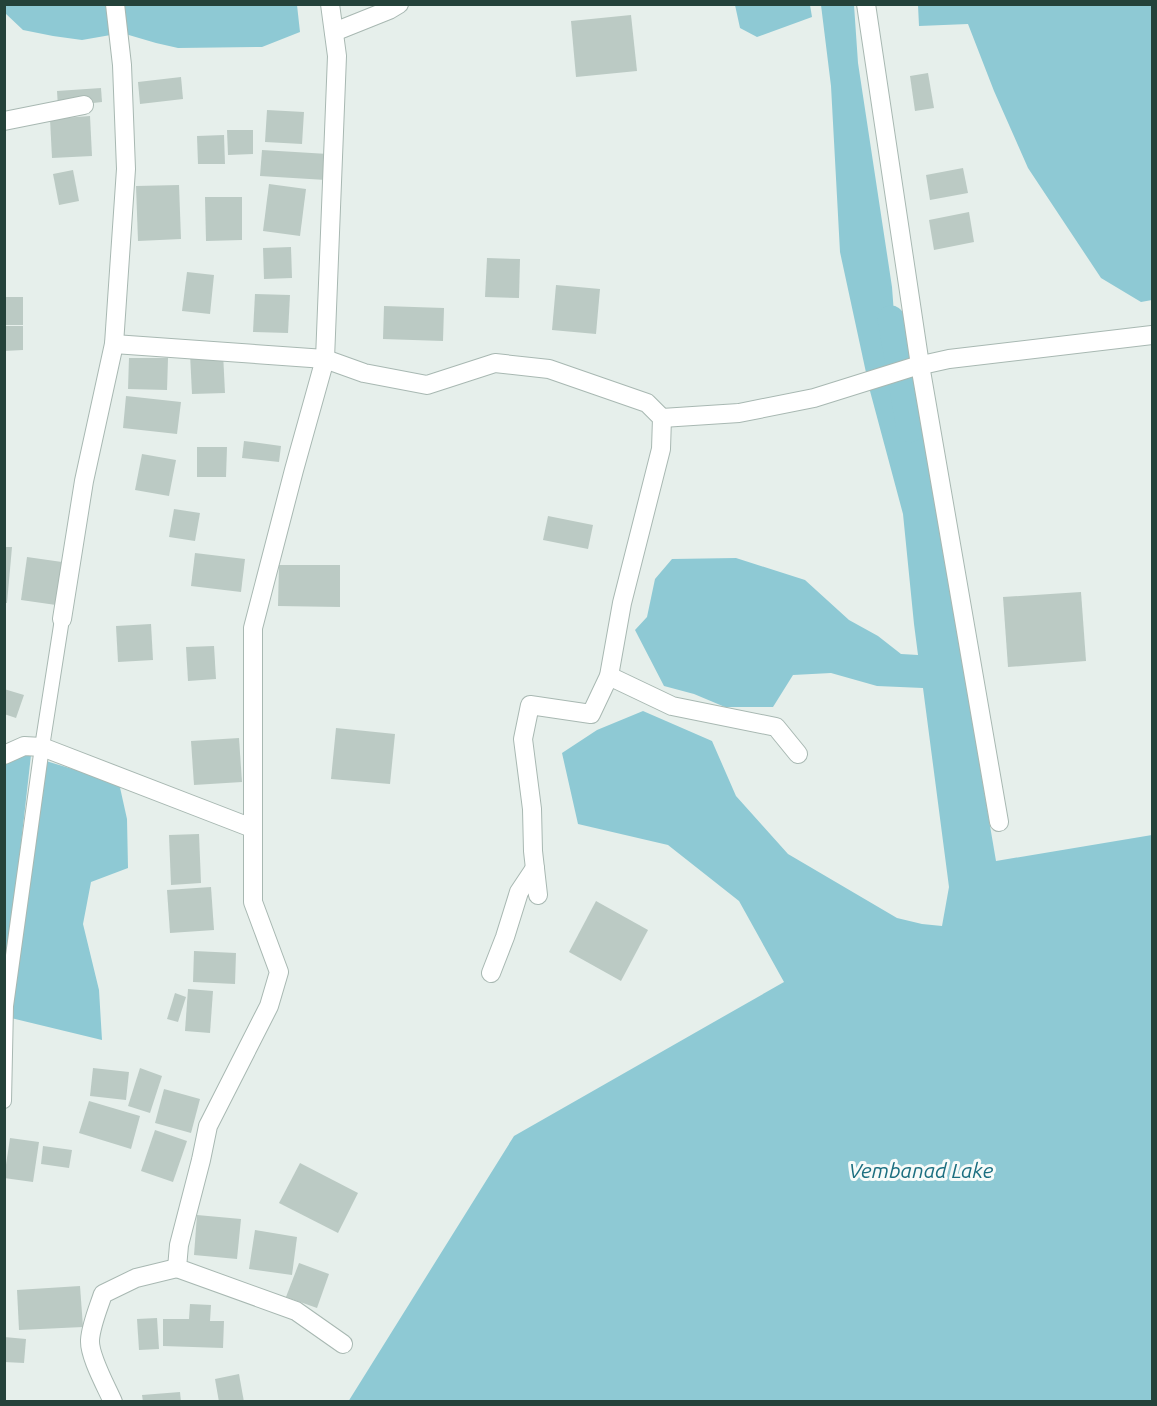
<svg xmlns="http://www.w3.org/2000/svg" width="1157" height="1406" font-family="Ubuntu,sans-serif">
<rect width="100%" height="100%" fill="#e6efeb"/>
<g fill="#8ec9d4">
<polygon points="5,4 297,5 300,32 262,47 178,48 156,43 122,33 82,40 53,36 23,30 5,13"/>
<polygon points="735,5 810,5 812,17 757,37 740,28"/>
<polygon points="821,5 854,5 858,63 892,287 900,394 915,393 929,467 996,861 1152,835 1152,1401 348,1402 514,1136 784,982 739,901 668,845 578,824 562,753 597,730 643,711 712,741 736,796 788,854 897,918 922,924 942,926 949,887 923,688 877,686 831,673 793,675 773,707 725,707 694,694 664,686 635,630 647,617 655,579 672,559 736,558 805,580 849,620 878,636 901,654 918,655 914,624 903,514 870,391 840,252 831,86"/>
<polygon points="918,5 1152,5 1152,300 1141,302 1101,278 1028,168 994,91 968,24 919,26"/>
<polygon points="21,754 31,755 5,986 5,761"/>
<polygon points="46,761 119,783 127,819 128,868 91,882 83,924 99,990 102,1040 11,1018"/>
</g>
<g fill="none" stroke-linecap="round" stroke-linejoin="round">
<polyline stroke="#8ec9d4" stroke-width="27" points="891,319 910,429"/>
</g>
<g fill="#bbcac4">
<polygon points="631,15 637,71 576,77 571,21"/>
<polygon points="928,73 934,108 915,111 910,76"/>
<polygon points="181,77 183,99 140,104 138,82"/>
<polygon points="101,88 102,102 58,107 57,91"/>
<polygon points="267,110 304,112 302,144 265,142"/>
<polygon points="90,116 92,156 52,158 50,119"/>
<polygon points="227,130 253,130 253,154 228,155"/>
<polygon points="224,135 225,164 198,164 197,136"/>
<polygon points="262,150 328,154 326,180 260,176"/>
<polygon points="963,168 968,193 930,200 926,175"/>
<polygon points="73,170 79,201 59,205 53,174"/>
<polygon points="269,184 306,189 300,236 263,231"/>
<polygon points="179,185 181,239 138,241 136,186"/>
<polygon points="205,197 242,197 242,240 206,241"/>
<polygon points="969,212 974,242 934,250 929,220"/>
<polygon points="291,247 292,278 264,279 263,248"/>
<polygon points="487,258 520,259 519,298 485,297"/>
<polygon points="187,272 214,275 210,314 182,311"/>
<polygon points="556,285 600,289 596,334 552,330"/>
<polygon points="255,294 290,295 288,333 253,332"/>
<rect x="4" y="297" width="19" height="28"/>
<polygon points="384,306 444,308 443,341 383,339"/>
<polygon points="4,326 23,326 23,350 4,351"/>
<polygon points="223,353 225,393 192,394 190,354"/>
<polygon points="129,358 168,358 167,390 128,389"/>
<polygon points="126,396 181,402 177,434 123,428"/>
<polygon points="244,441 281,446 279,462 242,458"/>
<polygon points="197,447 227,447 226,477 197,477"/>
<polygon points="142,454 176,460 169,496 135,490"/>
<polygon points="174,509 200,513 195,541 169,537"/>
<polygon points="548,516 593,525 588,549 543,540"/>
<polygon points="4,547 12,547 7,603 4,603"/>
<polygon points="195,553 245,559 241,592 191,586"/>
<polygon points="27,557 62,562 56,605 21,600"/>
<polygon points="279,565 340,565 340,607 278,606"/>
<polygon points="1081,592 1086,661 1008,667 1003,597"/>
<polygon points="151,624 153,660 118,662 116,626"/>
<polygon points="214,646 216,679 188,681 186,647"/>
<polygon points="4,689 24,695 16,718 4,714"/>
<polygon points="336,728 395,734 390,784 331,779"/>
<polygon points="239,738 242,782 194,785 191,741"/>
<polygon points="199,834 201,883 171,885 169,835"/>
<polygon points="211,887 214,930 170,933 167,890"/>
<polygon points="596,901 648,930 621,981 569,952"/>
<polygon points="194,951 236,953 235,984 193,982"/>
<polygon points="188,989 213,991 210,1033 185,1031"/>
<polygon points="175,993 186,997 178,1022 167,1019"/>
<polygon points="93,1068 129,1072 126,1100 90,1096"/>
<polygon points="140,1068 162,1076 150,1113 128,1106"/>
<polygon points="164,1089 200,1099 191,1133 155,1123"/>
<polygon points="89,1101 140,1116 131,1149 79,1133"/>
<polygon points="155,1130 187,1141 173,1182 141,1171"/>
<polygon points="10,1138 39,1142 33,1182 4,1178"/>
<polygon points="43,1146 72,1150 69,1168 41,1164"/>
<polygon points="300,1163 358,1193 338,1233 279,1203"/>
<polygon points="197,1215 241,1219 237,1259 194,1255"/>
<polygon points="255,1230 297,1237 292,1275 249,1269"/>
<polygon points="299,1263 329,1274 317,1308 286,1297"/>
<polygon points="80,1286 83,1327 19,1330 17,1290"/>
<polygon points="190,1304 211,1305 210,1321 224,1321 223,1348 163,1346 163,1319 189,1319"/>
<polygon points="157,1318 159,1349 139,1350 137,1319"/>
<polygon points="4,1337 26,1339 24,1363 4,1362"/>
<polygon points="239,1374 244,1402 219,1402 215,1379"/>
<polygon points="180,1392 181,1402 143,1402 142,1395"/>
</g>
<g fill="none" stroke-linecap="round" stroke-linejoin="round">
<g stroke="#a8b8b2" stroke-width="16">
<polyline id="service" points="4,1101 6,1006 42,747 62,619"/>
</g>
<g stroke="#a8b8b2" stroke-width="20">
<g id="minor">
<polyline points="330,4 337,56 325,359 294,470 253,628 253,902 279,972 269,1006 208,1126 201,1160 179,1245 177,1268 296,1311 343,1344"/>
<polyline points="866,4 920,365 999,822"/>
<polyline points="334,32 389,10 399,4"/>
<polyline points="4,121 84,105"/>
<polyline points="114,344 325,359 364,373 427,385 495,363 549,369 647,403 662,418 661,449 622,603 609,676 591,714 530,705 523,739 532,809 533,851 538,895"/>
<polyline points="662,418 739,413 814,398 913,367 949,359 1152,335"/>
<polyline points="62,619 84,481 114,344 126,169 122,65 115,4"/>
<polyline points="609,676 672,706 776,727 798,754"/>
<polyline points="4,755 24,746 42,747 252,828"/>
<polyline points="491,973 505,937 519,892 535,868"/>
<path d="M113 1402C106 1386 89 1356 90 1340 91 1325 98 1309 103 1294L136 1278 177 1268"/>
</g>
</g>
<use href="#service" stroke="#fff" stroke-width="14"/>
<use href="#minor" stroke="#fff" stroke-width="18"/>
</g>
<g text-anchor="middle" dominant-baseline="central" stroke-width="6" stroke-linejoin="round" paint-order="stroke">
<g font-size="21" font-style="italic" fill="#1c6f80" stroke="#f7fbf9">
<text x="921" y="1170">Vembanad Lake</text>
</g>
</g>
<rect width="1157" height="1406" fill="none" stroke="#24423a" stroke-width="12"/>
</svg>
